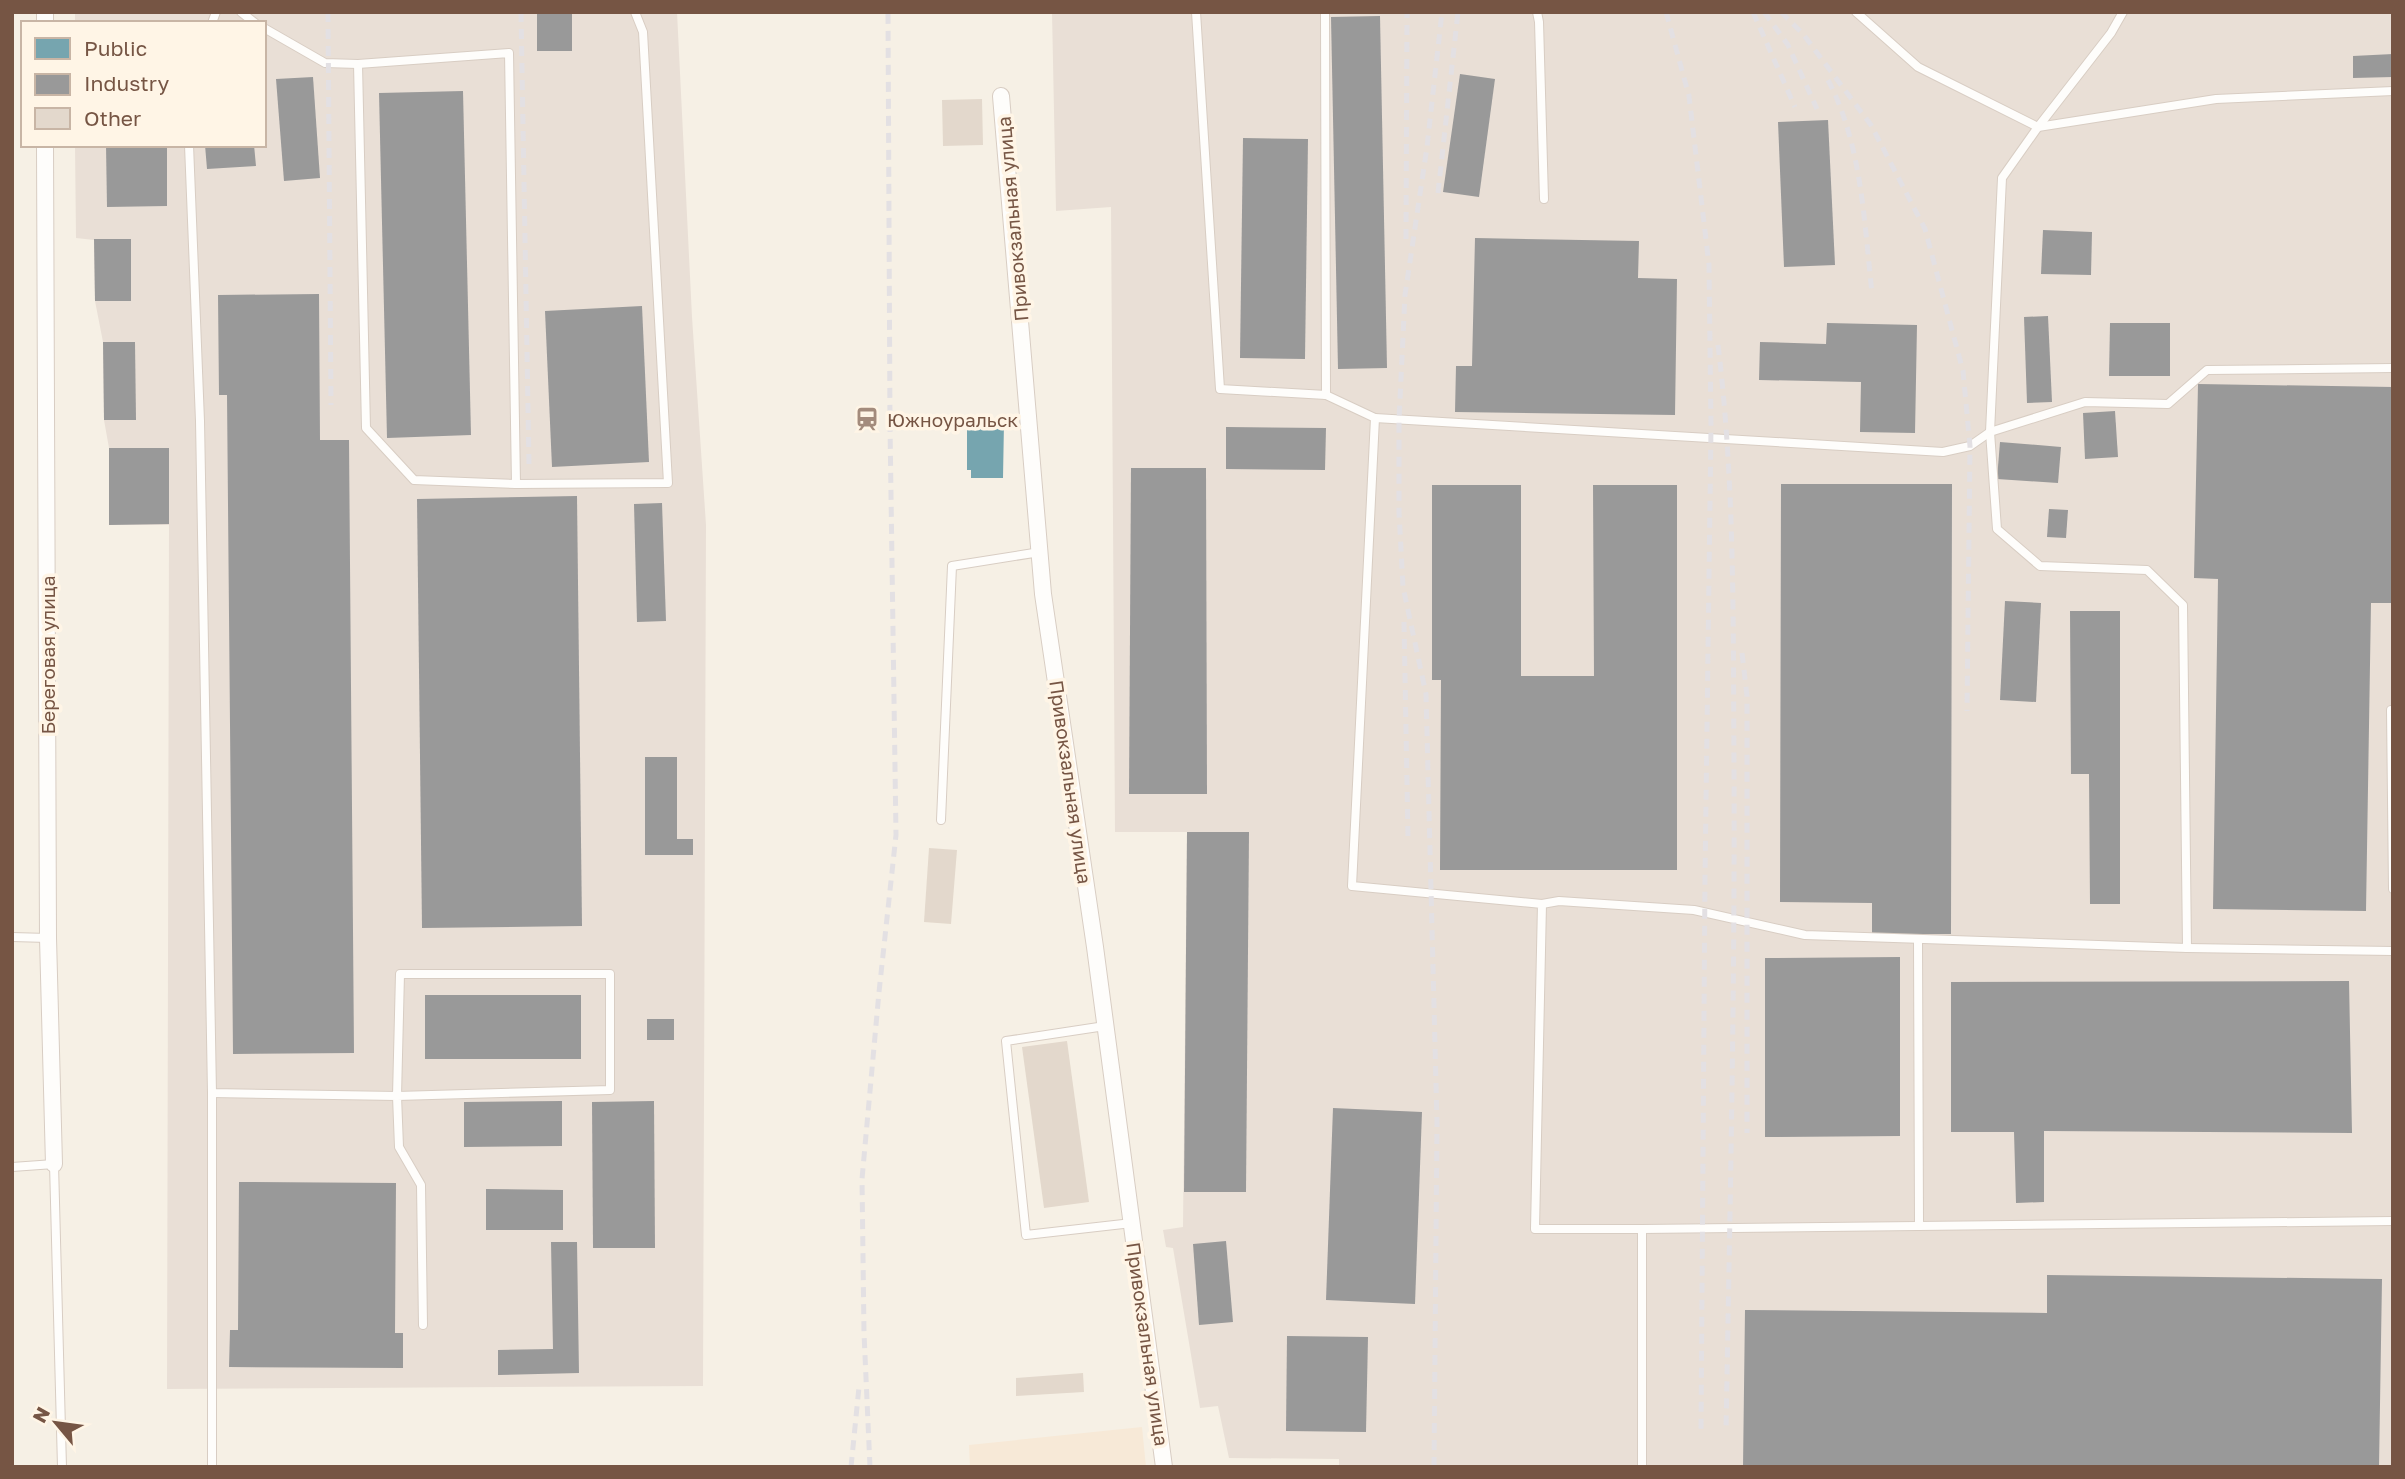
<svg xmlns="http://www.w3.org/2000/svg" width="2405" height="1479" font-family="'Golos Text',sans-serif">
<rect width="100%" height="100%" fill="#f6f0e5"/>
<polygon fill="#f7e9d7" points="1142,1427 1146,1467 970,1467 969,1445"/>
<g fill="#e9dfd6">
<polygon points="75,12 677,12 692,317 706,525 703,1386 167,1389 169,525 109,525 109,448 104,420 103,342 95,301 94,240 76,238 75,145 264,145 264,23 75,23"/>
<polygon points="1052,12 2393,12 2393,1467 1339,1467 1339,1459 1229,1458 1218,1406 1200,1408 1173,1248 1166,1247 1163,1230 1183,1227 1187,832 1115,832 1111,207 1056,211"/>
</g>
<polygon fill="#76a5af" points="971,421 1004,422 1003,478 971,478 971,470 967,470 967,429 971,429"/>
<g fill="#999">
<rect x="537" y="12" width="35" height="39"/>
<polygon points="1380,16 1387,368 1338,369 1331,17"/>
<polygon points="2393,54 2393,77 2353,78 2353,56"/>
<polygon points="1460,74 1495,79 1479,197 1443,192"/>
<polygon points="313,77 320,178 284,181 276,79"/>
<polygon points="463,91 471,435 387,438 379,93"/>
<polygon points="1828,120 1835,265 1784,267 1778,122"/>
<polygon points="1243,138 1308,139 1305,359 1240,358"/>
<polygon points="106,145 167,145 167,206 107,207"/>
<polygon points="205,145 254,145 256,166 207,169"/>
<polygon points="2043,230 2092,232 2091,275 2041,274"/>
<polygon points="1475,238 1639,241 1638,278 1677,279 1675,415 1455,412 1456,366 1472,366"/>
<polygon points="94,239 131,239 131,301 95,301"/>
<polygon points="319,294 320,440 349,440 354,1053 233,1054 227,395 219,395 218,295"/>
<polygon points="642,306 649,462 552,467 545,311"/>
<polygon points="2048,316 2052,402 2027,403 2024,317"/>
<polygon points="1827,323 1917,325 1915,433 1860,432 1861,382 1759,380 1760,342 1826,344"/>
<polygon points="2110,323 2170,323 2170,376 2109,376"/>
<polygon points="103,342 135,342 136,420 104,420"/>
<polygon points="2198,384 2393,387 2393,603 2371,603 2366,911 2213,909 2218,579 2194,578"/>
<polygon points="2115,411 2118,457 2085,459 2083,413"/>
<polygon points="1226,427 1326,428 1325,470 1226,469"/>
<polygon points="2000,442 2061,447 2058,483 1997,479"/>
<polygon points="109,448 169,448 169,524 109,525"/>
<polygon points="1131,468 1206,468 1207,794 1129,794"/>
<polygon points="1781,484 1952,484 1951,934 1872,934 1872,903 1780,902"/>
<polygon points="1432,485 1521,485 1521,676 1594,676 1593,485 1677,485 1677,870 1440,870 1441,680 1432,680"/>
<polygon points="577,496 582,926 422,928 417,499"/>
<polygon points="662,503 666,621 637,622 634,504"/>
<polygon points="2049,509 2068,510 2066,538 2047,537"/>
<polygon points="2005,601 2041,603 2036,702 2000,700"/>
<polygon points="2070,611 2120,611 2120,904 2090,904 2089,774 2071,774"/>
<polygon points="645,757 677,757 677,839 693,839 693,855 645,855"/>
<polygon points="1187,832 1249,832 1246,1192 1184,1192"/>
<polygon points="1900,957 1900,1136 1765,1137 1765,958"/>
<polygon points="2349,981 2352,1133 2044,1131 2044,1202 2016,1203 2014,1132 1951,1132 1951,982"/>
<rect x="425" y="995" width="156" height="64"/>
<rect x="647" y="1019" width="27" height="21"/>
<polygon points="562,1101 562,1146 464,1147 464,1102"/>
<polygon points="654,1101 655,1248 593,1248 592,1102"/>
<polygon points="1333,1108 1422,1112 1415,1304 1326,1300"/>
<polygon points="239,1182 396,1183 395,1333 403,1333 403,1368 229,1367 230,1330 238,1330"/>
<polygon points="486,1189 563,1190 563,1230 486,1230"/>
<polygon points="1226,1241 1233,1322 1199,1325 1193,1244"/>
<polygon points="551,1242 577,1242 579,1373 498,1375 498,1350 553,1349"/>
<polygon points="2047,1275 2382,1279 2379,1467 1743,1467 1745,1310 2047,1313"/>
<polygon points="1287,1336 1368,1337 1366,1432 1286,1431"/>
</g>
<g fill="#e3d8cc">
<polygon points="982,99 983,145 943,146 942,100"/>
<polygon points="929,848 957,850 951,924 924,922"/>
<polygon points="1067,1041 1089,1202 1044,1208 1022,1047"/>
<polygon points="1083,1373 1084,1392 1016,1396 1016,1378"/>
</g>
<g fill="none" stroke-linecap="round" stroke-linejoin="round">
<g stroke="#d8cdc3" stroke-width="10">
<g id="service">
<polyline points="241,12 255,23"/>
<polyline points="1196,12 1220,389 1326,395 1375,418 1352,886 1542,904 1535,1229 1642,1229 1642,1467"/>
<polyline points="1325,12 1326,395"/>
<polyline points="1537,12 1539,22 1544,199"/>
<polyline points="1856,12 1918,67 2038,127 2216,99 2393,91"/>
<polyline points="2123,12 2111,33 2038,127 2002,178 1990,432 1997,529 2040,566 2147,570 2183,605 2187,948"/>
<polyline points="212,23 216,12"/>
<polyline points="264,28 325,63 358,64 509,53 516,484"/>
<polyline points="358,64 366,428 414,480 516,484 668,483 643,32 635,12"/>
<polyline points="189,145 200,421 212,1093 397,1096 610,1090 610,974 400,974 397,1096 399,1147 421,1185 423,1325"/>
<polyline points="1375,418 1943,452 1970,446 1990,432 2085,402 2168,404 2207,370 2393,368"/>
<polyline points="2391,710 2393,889"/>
<polyline points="941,820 952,566 1040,552"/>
<polyline points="1542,904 1559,901 1694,910 1805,935 2187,948 2393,951"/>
<polyline points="12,937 48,938"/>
<polyline points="1918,939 1919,1226"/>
<polyline points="1105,1026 1006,1041 1026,1235 1132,1223"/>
<polyline points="212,1093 212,1467"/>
<polyline points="12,1167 54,1164 62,1467"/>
<polyline points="1642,1229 2393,1221"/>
</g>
</g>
<g stroke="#d8cdc3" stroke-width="18">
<g id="minor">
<polyline points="45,23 45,12"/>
<polyline points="1001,96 1043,594 1095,947 1164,1467"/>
<polyline points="45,145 48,938 54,1164"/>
</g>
</g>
<use href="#service" stroke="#fefdfb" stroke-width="8"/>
<use href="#minor" stroke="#fefdfb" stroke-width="16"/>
<g stroke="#e3e0e3" stroke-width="5" stroke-dasharray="10 7" stroke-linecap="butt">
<polyline points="328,12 331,405"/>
<polyline points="521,12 529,465"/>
<polyline points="1666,12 1689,96 1709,265 1711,427 1705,877 1701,1433"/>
<polyline points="1753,12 1795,107"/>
<polyline points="1764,12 1788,45 1817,109"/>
<polyline points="1781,12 1803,34 1871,125 1925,229 1963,371 1970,446 1967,711"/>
<path d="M1828 80C1862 145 1864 221 1872 293"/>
<polyline points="1438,193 1458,12"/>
<polyline points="1406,239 1407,12"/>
<path d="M1718 345C1735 484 1733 625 1734 765 1735 987 1730 1209 1726 1431"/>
<polyline points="1404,622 1408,837"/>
<polyline points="1742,653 1747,696 1747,1133"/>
<polyline points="851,1467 859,1387"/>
<polyline points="870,1467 864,1333 862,1179 879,992 896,835 890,426 888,12"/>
<polyline points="1434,1467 1437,1123 1426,694 1403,587 1399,512 1399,420 1405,295 1427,147 1442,12"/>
</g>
</g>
<defs>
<g id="station-bare" transform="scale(1.89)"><path d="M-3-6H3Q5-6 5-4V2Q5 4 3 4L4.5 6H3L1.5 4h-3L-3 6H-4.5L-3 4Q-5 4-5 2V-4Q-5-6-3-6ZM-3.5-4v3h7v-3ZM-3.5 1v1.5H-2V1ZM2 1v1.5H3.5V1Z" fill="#a38b7c" stroke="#fff5e6" stroke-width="2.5" paint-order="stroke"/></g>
</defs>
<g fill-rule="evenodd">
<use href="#station-bare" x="867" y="419"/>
</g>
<g text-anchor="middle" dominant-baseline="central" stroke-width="7" stroke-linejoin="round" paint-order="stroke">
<g font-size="19" fill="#765544" stroke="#fff5e6">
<text transform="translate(1012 219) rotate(-95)">Привокзальная улица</text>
<text transform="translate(47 655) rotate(-90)">Береговая улица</text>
<text transform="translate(1071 782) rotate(82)">Привокзальная улица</text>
<text transform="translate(1148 1344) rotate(82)">Привокзальная улица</text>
</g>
<g font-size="19" fill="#765544" stroke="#fff5e6" text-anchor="start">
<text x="887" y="419">Южноуральск</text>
</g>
</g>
<rect width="2405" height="1479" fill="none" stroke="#765544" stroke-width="28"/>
<rect x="21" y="21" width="245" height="126" fill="#fff5e6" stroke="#c8b5a5" stroke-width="2"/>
<rect x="35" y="38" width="35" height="21" fill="#76a5af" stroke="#c8b5a5" stroke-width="2"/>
<text x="84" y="56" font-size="21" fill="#765544">Public</text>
<rect x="35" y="74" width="35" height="21" fill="#999999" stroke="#c8b5a5" stroke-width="2"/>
<text x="84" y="91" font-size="21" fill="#765544">Industry</text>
<rect x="35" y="108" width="35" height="21" fill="#e3d8cc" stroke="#c8b5a5" stroke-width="2"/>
<text x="84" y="126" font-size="21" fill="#765544">Other</text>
<g transform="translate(56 1423) rotate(299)" stroke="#fff5e6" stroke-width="5" paint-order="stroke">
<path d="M0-5L12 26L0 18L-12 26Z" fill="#765544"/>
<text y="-10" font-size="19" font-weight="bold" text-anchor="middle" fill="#765544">N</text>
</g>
</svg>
